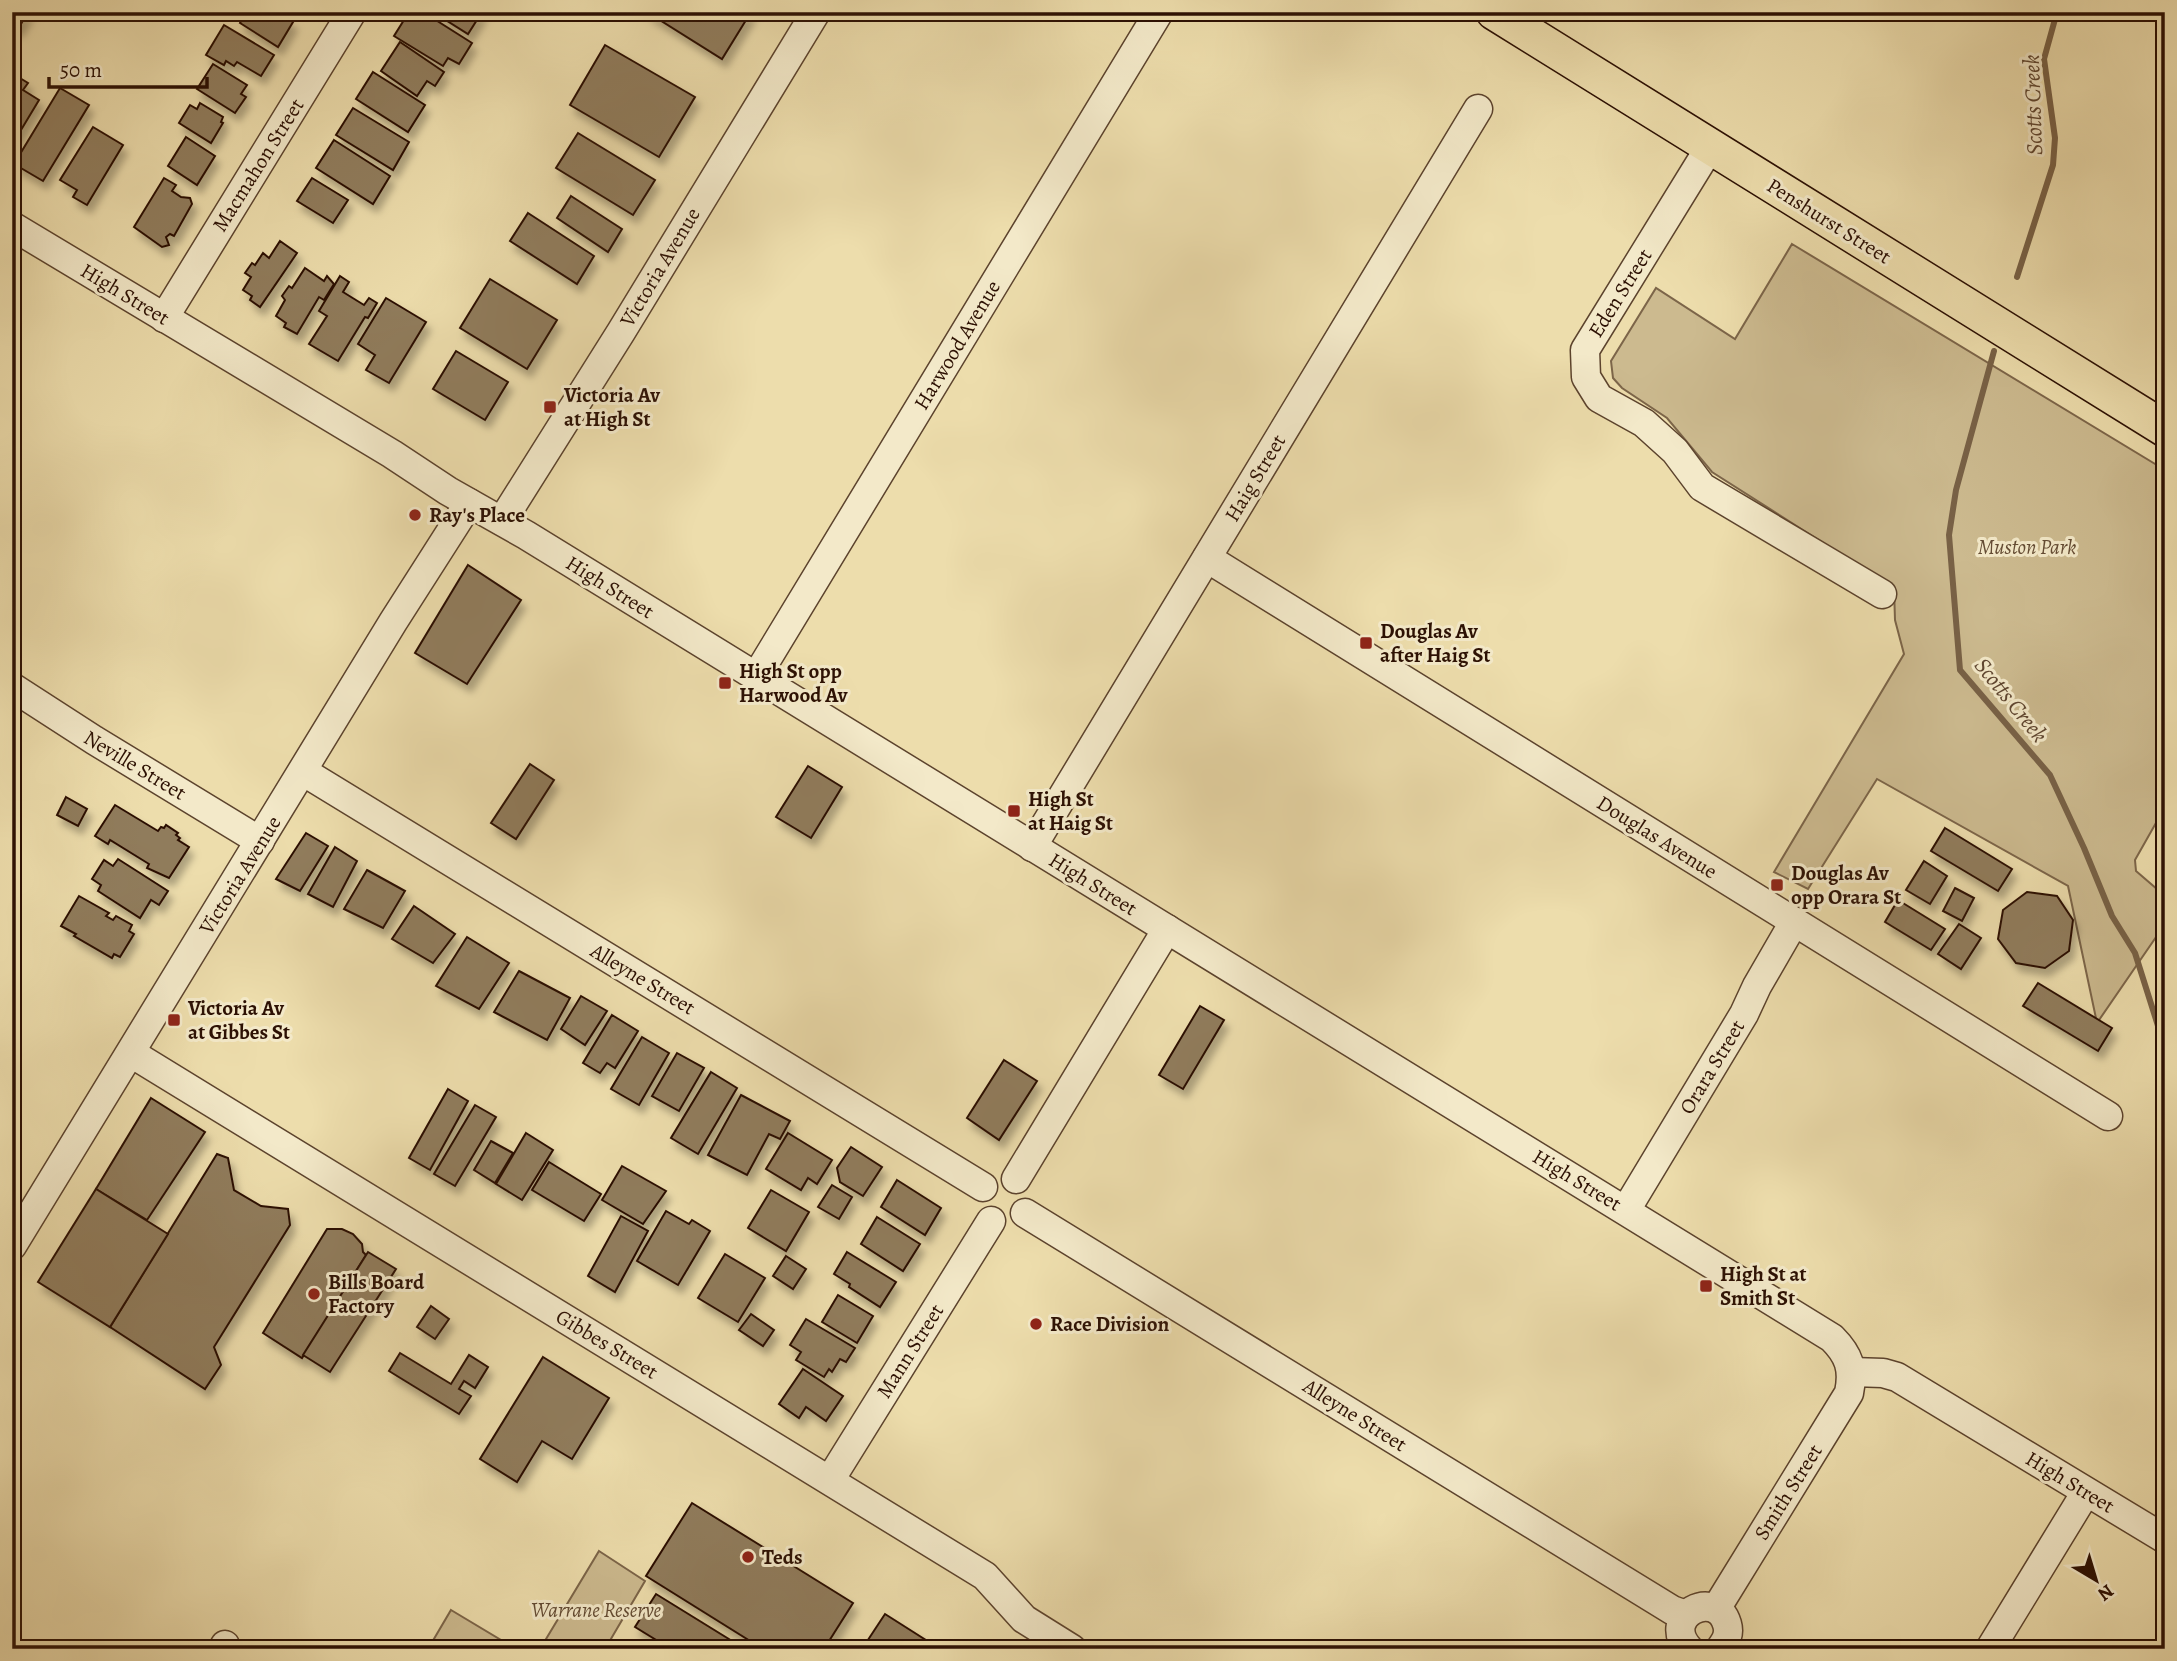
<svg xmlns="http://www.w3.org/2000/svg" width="2177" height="1661" font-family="Alegreya,serif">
<defs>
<filter id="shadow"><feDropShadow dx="4.5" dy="8" stdDeviation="3.5" flood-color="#0004"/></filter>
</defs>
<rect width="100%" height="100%" fill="#edddac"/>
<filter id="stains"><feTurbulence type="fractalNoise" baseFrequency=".00286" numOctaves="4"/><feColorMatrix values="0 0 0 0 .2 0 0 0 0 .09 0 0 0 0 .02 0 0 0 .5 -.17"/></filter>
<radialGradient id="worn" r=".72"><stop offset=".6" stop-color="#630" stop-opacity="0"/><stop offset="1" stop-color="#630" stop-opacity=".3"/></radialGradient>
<g fill="#ccba8f" stroke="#7c6549" stroke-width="2">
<polygon points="1792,244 2165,470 2165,807 2135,860 2136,871 2165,896 2165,924 2097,1023 2068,886 1877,779 1808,889 1774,872 1904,654 1895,620 1894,588 1712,472 1667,418 1622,388 1613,378 1611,361 1656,288 1735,339"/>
<polygon points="599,1551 645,1581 605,1649 540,1649"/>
<polygon points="451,1610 516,1649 428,1649"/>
</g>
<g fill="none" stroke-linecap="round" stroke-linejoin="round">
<g stroke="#786146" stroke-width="6">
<polyline points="2017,277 2053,165 2055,138 2044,59 2057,12"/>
<polyline points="1994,351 1956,490 1949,535 1960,670 2050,775 2084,848 2112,916 2135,953 2165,1048"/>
</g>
</g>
<g fill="#907b5b" stroke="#2c1003" stroke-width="2" filter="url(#shadow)">
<polygon points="12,12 28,12 18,29 12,25"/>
<polygon points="246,12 277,12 293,22 278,47 240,23"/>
<polygon points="409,12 423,12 472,43 459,64 448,58 443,66 394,36"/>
<polygon points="433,12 482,12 468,34"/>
<polygon points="647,12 751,12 722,59"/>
<polygon points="224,25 274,55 261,76 237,62 234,66 226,61 224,65 206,55"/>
<polygon points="400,42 444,72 435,86 427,81 417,96 381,71"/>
<polygon points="605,45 695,97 659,157 570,105"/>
<polygon points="213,64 247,85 241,94 246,97 235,113 197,89"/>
<polygon points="373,72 425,105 408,132 356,99"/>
<polygon points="15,75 28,83 23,90 39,100 12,145 12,79"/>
<polygon points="60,88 89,105 43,181 14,164"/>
<polygon points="200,103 223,117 221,122 223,123 211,143 179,123 190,105 197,109"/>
<polygon points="353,108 409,142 393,170 336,135"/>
<polygon points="93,127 123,145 87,205 73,197 77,190 60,180"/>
<polygon points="578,133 655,180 633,215 556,168"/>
<polygon points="186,137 215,156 197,185 168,166"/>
<polygon points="334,140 390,176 373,204 316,168"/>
<polygon points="164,178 176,185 172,191 181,197 190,198 192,204 174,236 170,234 166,237 169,245 162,247 134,227"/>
<polygon points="312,178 348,200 333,223 297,201"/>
<polygon points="571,196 622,229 608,252 557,218"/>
<polygon points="528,213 594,256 577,284 510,241"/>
<polygon points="280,241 297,253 260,307 250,300 252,296 243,290 251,277 245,273 252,263 255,265 263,253 269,258"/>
<polygon points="305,268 324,281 327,276 334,284 324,300 319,297 297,334 284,327 286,323 276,316 285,300 282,296 289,286 292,288"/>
<polygon points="340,276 349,282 343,292 364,305 369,298 377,303 368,318 365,317 338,361 309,344 327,316 319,311"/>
<polygon points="490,279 557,320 527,369 460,328"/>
<polygon points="386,298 426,322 389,383 366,370 375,355 358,344"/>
<polygon points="456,351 508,382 485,420 433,389"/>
<polygon points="468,565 521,600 467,684 415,653"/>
<polygon points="530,764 554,780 516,839 491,823"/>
<polygon points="808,766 842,787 811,838 776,817"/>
<polygon points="66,797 87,809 78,826 57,815"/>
<polygon points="115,805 158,831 161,827 164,828 166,825 178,833 176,835 180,838 178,840 189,847 169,878 147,868 149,864 110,840 108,844 95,836"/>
<polygon points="1945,828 2012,869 1998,891 1931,851"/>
<polygon points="306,833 328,846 300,891 276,879"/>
<polygon points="335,847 357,861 333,907 308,894"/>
<polygon points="118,859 168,891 159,905 151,900 140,918 98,891 101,885 92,879 104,860 113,866"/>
<polygon points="1924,861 1947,876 1930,904 1906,890"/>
<polygon points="367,870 405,891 383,928 344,909"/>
<polygon points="1955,888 1974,898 1962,921 1943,911"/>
<polygon points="2027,892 2057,896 2073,920 2069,951 2045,968 2016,963 1998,939 2003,910"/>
<polygon points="79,896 109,913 106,916 113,920 116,916 132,925 129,931 134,934 120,957 114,954 112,958 74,936 76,934 61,926"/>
<polygon points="1898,900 1945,929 1931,950 1885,922"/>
<polygon points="414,906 455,934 433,963 392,939"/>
<polygon points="1959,924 1981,938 1961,969 1938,954"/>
<polygon points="467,937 509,963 479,1009 436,986"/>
<polygon points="519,971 570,998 547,1040 494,1012"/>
<polygon points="2038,983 2112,1028 2098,1051 2023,1006"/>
<polygon points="581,996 607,1011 585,1045 561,1029"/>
<polygon points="1200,1006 1224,1020 1183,1089 1159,1075"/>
<polygon points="612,1015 638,1031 615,1068 607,1063 600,1073 583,1063"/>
<polygon points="642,1037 669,1053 639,1105 611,1089"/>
<polygon points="677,1053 704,1068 679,1111 652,1096"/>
<polygon points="1004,1060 1037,1081 999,1140 967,1118"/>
<polygon points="711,1072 737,1088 698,1154 671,1138"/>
<polygon points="448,1089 468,1101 430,1170 409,1158"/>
<polygon points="741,1095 790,1121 780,1139 769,1134 747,1175 708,1155"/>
<polygon points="151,1098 205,1132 147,1220 96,1189"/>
<polygon points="475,1105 496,1117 455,1186 434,1174"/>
<polygon points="526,1133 553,1150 522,1200 496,1184"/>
<polygon points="788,1133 832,1160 817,1184 808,1178 801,1190 766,1169"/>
<polygon points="491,1141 513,1153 495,1183 474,1170"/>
<polygon points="851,1147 882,1167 863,1196 840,1182 837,1168"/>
<polygon points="217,1154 228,1158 234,1190 261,1206 288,1209 290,1225 214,1347 221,1365 205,1389 110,1327"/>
<polygon points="549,1162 601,1194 584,1221 532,1190"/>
<polygon points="622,1166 666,1191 643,1224 602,1200"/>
<polygon points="897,1180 941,1208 925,1235 881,1207"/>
<polygon points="832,1185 852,1197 839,1219 818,1207"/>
<polygon points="96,1189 168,1234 110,1327 38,1282"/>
<polygon points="771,1190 809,1212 786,1251 748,1228"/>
<polygon points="666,1211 689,1224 692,1220 710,1231 678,1285 637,1261"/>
<polygon points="621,1216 648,1231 615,1292 588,1276"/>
<polygon points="877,1217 920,1244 903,1271 861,1244"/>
<polygon points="327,1229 342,1229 353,1234 362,1244 363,1252 366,1255 302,1358 263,1333"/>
<polygon points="368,1252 396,1269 330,1372 303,1355"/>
<polygon points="847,1252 896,1282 880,1307 849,1287 850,1284 834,1274"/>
<polygon points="725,1254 765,1278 738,1322 698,1298"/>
<polygon points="786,1256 806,1269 793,1289 773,1276"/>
<polygon points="838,1295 873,1316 857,1343 822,1322"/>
<polygon points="431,1306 449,1319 435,1339 417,1327"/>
<polygon points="751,1314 774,1330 763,1346 739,1330"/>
<polygon points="806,1319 855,1348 846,1362 840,1359 832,1372 829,1369 824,1377 796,1360 801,1352 790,1345"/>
<polygon points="400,1353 451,1384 469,1355 488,1367 475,1388 464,1381 459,1389 471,1396 459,1414 389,1371"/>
<polygon points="543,1357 609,1398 572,1459 542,1441 517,1482 480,1459"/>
<polygon points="803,1369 843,1396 826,1421 806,1407 799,1418 779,1404"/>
<polygon points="692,1503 853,1603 824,1649 763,1649 646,1576"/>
<polygon points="656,1594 745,1649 671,1649 635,1627"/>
<polygon points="885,1614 940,1649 862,1649"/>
</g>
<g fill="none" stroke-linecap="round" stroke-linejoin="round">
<g stroke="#5c432d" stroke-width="31">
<g id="minor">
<polyline points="1710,147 1585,350 1586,377 1599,398 1644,423 1675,451 1702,487 1882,594"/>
<path d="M12 226 392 454 448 491 526 535 1832 1338C1849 1355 1854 1369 1849 1393L1716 1609"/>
<polyline points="164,318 352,12"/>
<polyline points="502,521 621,332 816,12"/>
<polyline points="1207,558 2108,1116"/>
<polyline points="756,677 1159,12"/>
<polyline points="12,687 94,740 260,841"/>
<polyline points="304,772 983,1187"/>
<polyline points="1032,847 1478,109"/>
<polyline points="131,1053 985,1576 1024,1619 1072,1649"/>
<polyline points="1016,1179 1167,929"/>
<polyline points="1626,1210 1744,1014 1757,986 1794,922"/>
<polyline points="1025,1213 1672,1610 1686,1615"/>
<polyline points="12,1246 393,622 469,503"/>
<polyline points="1852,1372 1883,1373 1897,1377 2165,1539"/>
<polyline points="830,1480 991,1221"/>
<polyline points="223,1649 225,1645"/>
<path d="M1689 1649C1659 1616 1716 1587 1727 1624 1730 1634 1726 1641 1720 1649"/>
<polyline points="1990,1649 2086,1492"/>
</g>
</g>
<g stroke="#2c1003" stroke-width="38">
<polyline id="major" points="1494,12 2165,429"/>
</g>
<use href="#minor" stroke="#f3e9c9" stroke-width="28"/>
<use href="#major" stroke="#edddac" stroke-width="35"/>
</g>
<g fill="#8f2418" stroke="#f3e9c9" stroke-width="2.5">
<rect x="543" y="400" width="14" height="14" rx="3.5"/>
<circle cx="415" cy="515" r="7"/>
<rect x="1359" y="636" width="14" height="14" rx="3.5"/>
<rect x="718" y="676" width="14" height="14" rx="3.5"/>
<rect x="1007" y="804" width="14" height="14" rx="3.5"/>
<rect x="1770" y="878" width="14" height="14" rx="3.5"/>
<rect x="167" y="1013" width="14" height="14" rx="3.5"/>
<rect x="1699" y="1279" width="14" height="14" rx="3.5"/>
<circle cx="314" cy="1294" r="7"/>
<circle cx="1036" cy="1324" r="7"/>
<circle cx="748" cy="1557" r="7"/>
</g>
<g text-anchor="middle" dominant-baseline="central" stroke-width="6" stroke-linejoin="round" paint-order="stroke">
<g font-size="21" fill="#2c1003" stroke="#f3e9c9">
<text transform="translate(258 165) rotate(-58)">Macmahon Street</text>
<text transform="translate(1829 221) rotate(32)">Penshurst Street</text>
<text transform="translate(660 267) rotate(-59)">Victoria Avenue</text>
<text transform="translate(1620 293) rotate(-58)">Eden Street</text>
<text transform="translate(125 294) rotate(31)">High Street</text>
<text transform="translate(957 345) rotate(-59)">Harwood Avenue</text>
<text transform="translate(1255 478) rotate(-59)">Haig Street</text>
<text transform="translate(610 587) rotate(32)">High Street</text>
<text transform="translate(135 765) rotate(31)">Neville Street</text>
<text transform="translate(1657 837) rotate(32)">Douglas Avenue</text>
<text transform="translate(240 875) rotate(-58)">Victoria Avenue</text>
<text transform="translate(1093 884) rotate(32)">High Street</text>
<text transform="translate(643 979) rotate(31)">Alleyne Street</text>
<text transform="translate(1712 1067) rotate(-59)">Orara Street</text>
<text transform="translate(1577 1180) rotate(31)">High Street</text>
<text transform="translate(607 1344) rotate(31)">Gibbes Street</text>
<text transform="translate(910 1351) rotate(-58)">Mann Street</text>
<text transform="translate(1355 1415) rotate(32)">Alleyne Street</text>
<text transform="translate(2070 1482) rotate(31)">High Street</text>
<text transform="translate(1788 1492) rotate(-58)">Smith Street</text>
</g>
<g font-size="21" font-weight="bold" fill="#2c1003" stroke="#f3e9c9" text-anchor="start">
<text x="564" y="395">Victoria Av<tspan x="564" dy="24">at High St</tspan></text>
<text x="429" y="515">Ray's Place</text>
<text x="1380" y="631">Douglas Av<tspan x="1380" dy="24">after Haig St</tspan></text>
<text x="739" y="671">High St opp<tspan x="739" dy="24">Harwood Av</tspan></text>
<text x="1028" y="799">High St<tspan x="1028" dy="24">at Haig St</tspan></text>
<text x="1791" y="873">Douglas Av<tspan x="1791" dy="24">opp Orara St</tspan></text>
<text x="188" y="1008">Victoria Av<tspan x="188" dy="24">at Gibbes St</tspan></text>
<text x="1720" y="1274">High St at<tspan x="1720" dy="24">Smith St</tspan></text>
<text x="328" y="1282">Bills Board<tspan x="328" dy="24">Factory</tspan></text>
<text x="1050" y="1324">Race Division</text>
<text x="762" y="1557">Teds</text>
</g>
<g font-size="21" font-style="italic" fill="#644c34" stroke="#f3e9c9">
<text x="2027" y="547">Muston Park</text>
<text x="596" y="1610">Warrane Reserve</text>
</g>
<g font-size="23" font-style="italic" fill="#5f4630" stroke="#f3e9c9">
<text transform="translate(2033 105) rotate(-92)">Scotts Creek</text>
<text transform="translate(2011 700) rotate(51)">Scotts Creek</text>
</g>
</g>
<rect width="2177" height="1661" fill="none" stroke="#edddac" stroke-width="42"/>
<rect x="14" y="14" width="2149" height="1633" fill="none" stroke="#2c1003" stroke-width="3.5"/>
<rect x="21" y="21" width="2135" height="1619" fill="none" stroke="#2c1003" stroke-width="2"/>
<g transform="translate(2096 1580) rotate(142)" stroke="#f3e9c9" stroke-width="5" paint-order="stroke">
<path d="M0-5L12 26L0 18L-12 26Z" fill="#2c1003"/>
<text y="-10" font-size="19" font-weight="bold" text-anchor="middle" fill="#2c1003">N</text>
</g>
<path d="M49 77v10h158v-10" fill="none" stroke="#2c1003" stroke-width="3.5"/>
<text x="60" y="77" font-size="21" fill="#2c1003" stroke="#f3e9c9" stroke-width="5" paint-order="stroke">50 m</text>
<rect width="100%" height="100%" filter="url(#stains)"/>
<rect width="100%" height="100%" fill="url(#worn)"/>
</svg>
